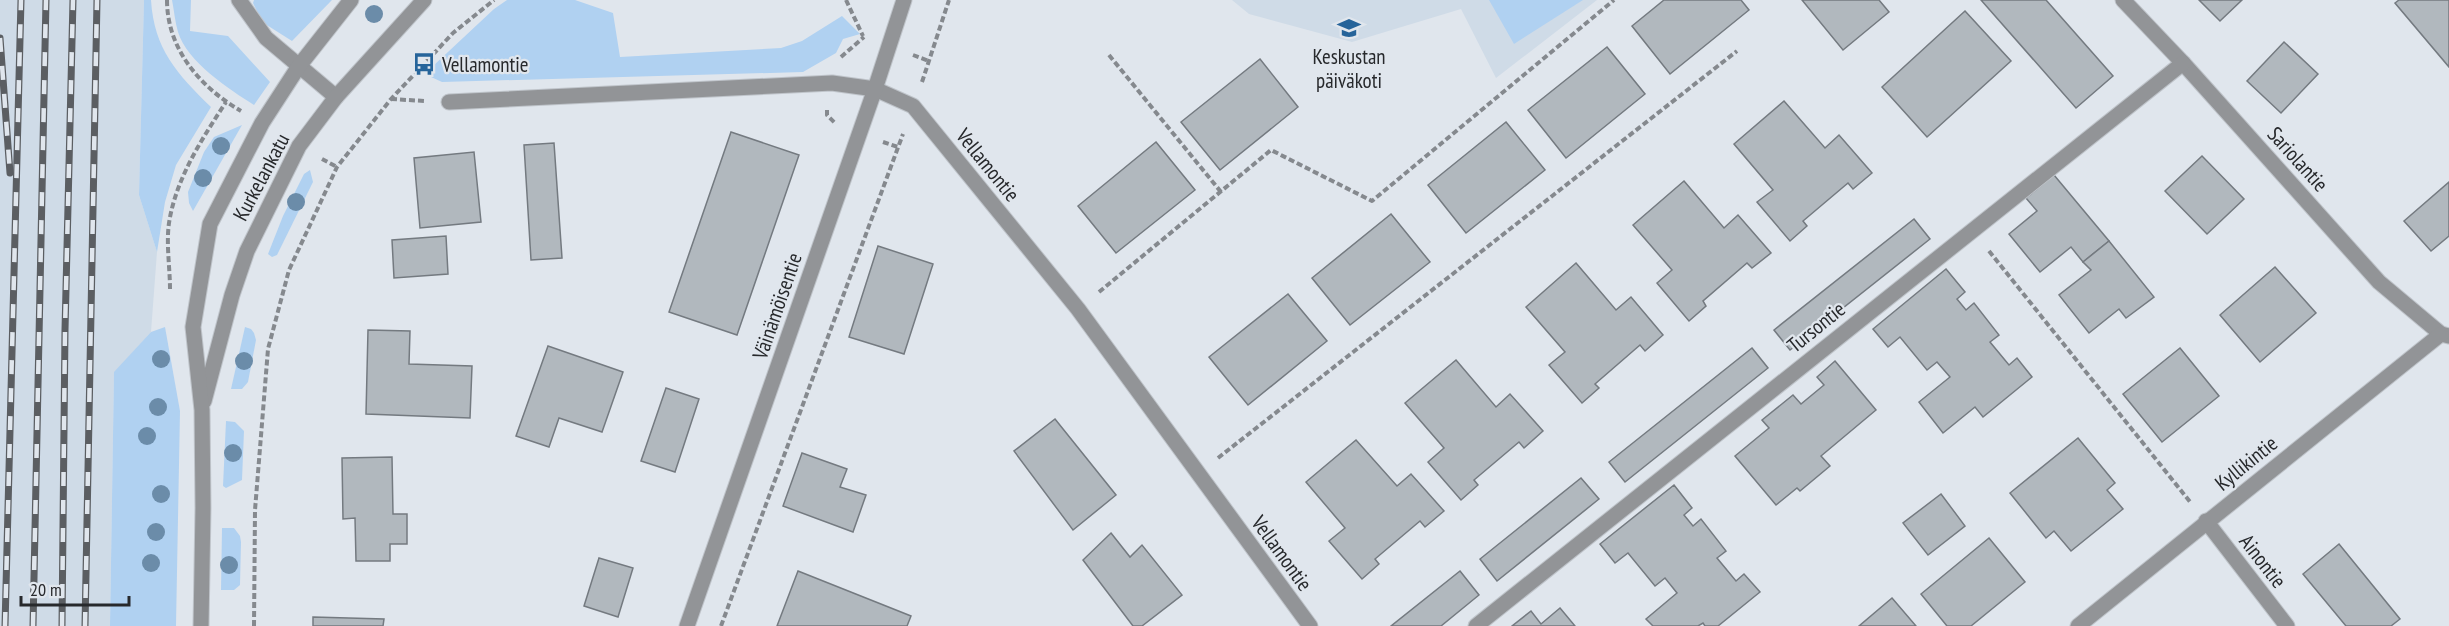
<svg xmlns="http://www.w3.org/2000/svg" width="2449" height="626" font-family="'PT Sans Narrow',sans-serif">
<rect width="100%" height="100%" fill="#e0e6ed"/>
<g fill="#cfdbe7">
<polygon points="0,0 144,0 139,195 157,252 151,332 114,373 110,626 0,626"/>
<polygon points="1232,0 1597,0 1496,78 1461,9 1352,42 1249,14"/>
</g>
<g fill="#b0d1f1">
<path d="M144 0H151C154 49 177 74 211 107L176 165 165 202 157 252 139 195Z"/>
<path d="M172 0H191L190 31 228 36 270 82 254 105C229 89 187 62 178 32 175 22 174 10 172 0Z"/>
<polygon points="254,0 332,0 292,41 262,22 253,3"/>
<polygon points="507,0 575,0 613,13 620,57 781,48 802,41 842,16 860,34 843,39 836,53 803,72 442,82 431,77 433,66 494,9"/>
<polygon points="1489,0 1583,0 1514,44"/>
<polygon points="242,125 193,211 189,203 188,192 204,152 214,137"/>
<polygon points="310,170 313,182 277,255 272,257 268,254 283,216 304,174"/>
<polygon points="165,327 180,411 176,626 110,626 114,372 151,332"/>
<polygon points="245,327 251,329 254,333 256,340 248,382 242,389 231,389"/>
<polygon points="226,421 235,422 244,431 242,480 226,488 223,486"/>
<polygon points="222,528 234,528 240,536 241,542 240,585 234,590 221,590"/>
</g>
<g fill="#b1b8be" stroke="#747a80" stroke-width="1.5">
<polygon points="1664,0 1741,0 1749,10 1670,74 1632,26"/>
<polygon points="1802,0 1879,0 1889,12 1843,50"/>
<polygon points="1981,0 2046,0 2113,76 2076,108"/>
<polygon points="2199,0 2242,0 2220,21"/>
<polygon points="2399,0 2449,0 2449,67 2395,3"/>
<polygon points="1965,11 2011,61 1927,137 1882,87"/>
<polygon points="2284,42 2318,74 2281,113 2247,81"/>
<polygon points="1607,47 1645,94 1566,158 1528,110"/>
<polygon points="1260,59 1298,107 1220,170 1181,122"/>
<polygon points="1784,101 1825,148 1839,135 1872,173 1853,189 1848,183 1803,221 1807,226 1790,241 1757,202 1773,190 1734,144"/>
<polygon points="1506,122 1545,170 1466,233 1428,185"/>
<polygon points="731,132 799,155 737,335 669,312"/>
<polygon points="1156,142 1195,190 1116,253 1078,206"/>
<polygon points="554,143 562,258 531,260 524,145"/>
<polygon points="474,152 481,222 420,228 414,158"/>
<polygon points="2202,156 2244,199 2207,234 2165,191"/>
<polygon points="2054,175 2109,241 2083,262 2071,247 2040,272 2009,234 2037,211 2026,198"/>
<polygon points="1684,181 1724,228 1738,215 1771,253 1752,268 1747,263 1703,301 1706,306 1689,321 1657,283 1672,270 1633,225"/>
<polygon points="2449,182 2449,236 2431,251 2404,221"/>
<polygon points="1391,214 1430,262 1350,325 1312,278"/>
<polygon points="1914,219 1930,239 1790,350 1774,330"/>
<polygon points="446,236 448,274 394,278 392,240"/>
<polygon points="2109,241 2154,297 2126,318 2119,309 2089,333 2059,295 2091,270 2083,262"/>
<polygon points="878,246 933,264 904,354 849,337"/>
<polygon points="1576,263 1616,310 1631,297 1663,335 1645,351 1640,345 1595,384 1599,388 1582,403 1549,365 1565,352 1526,307"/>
<polygon points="2275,267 2316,313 2260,362 2220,315"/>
<polygon points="1946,269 1965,292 1957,299 1966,310 1974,303 1999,335 1990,342 2009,365 2017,358 2032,377 1983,417 1975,407 1943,433 1919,402 1950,377 1937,362 1927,370 1900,337 1888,347 1873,329"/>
<polygon points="1288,294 1327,341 1248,405 1209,357"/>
<polygon points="368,330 410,331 409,364 472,366 470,418 366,414"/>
<polygon points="548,346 623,372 602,432 559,418 549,447 516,436"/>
<polygon points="1752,348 1768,368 1625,482 1609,462"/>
<polygon points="2180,348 2219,396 2162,442 2123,394"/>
<polygon points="1456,360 1496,407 1510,394 1543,431 1524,448 1519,442 1474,480 1478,485 1461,500 1428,462 1444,448 1405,403"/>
<polygon points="1835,361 1876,410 1821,456 1830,466 1800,491 1797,488 1776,505 1735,456 1769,428 1762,420 1793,395 1801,404 1824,385 1817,377"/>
<polygon points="666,388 699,399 675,472 641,461"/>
<polygon points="1055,419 1116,495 1073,530 1014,451"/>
<polygon points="2078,438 2115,483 2107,490 2123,509 2071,551 2054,531 2046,538 2010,493"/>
<polygon points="1356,440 1397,486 1411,474 1444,511 1425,527 1420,521 1375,559 1379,564 1362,579 1329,541 1345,528 1306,482"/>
<polygon points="802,453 847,469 840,487 866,495 853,532 783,506"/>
<polygon points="392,457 393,514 407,514 407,544 390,544 390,561 356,561 355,518 343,519 342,458"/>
<polygon points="1581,478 1599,499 1497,581 1480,559"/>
<polygon points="1674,485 1692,508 1684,515 1693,526 1701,519 1726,551 1717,558 1736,581 1744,574 1760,592 1718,626 1705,626 1703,623 1698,626 1653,626 1646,619 1677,593 1665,578 1655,586 1628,553 1615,563 1600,544"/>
<polygon points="1941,494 1965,526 1928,555 1903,523"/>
<polygon points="1111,533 1130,557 1142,545 1182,595 1142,626 1133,626 1083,560"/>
<polygon points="1989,538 2025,582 1971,626 1947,626 1921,594"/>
<polygon points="2339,544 2400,619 2391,626 2346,626 2303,574"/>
<polygon points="599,558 633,568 618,617 584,606"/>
<polygon points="798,571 911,616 907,626 777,626"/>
<polygon points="1460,571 1479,595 1441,626 1391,626"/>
<polygon points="1892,598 1916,626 1859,626"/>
<polygon points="1560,608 1575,626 1512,626 1531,611 1541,624"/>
<polygon points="313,617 384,619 383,626 313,626"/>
</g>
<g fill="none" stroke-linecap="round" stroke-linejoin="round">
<g stroke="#bfc4ca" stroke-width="17">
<polyline id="service" points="239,0 266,38 336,97"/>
</g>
<g stroke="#bfc4ca" stroke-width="17">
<g id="minor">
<polyline points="2123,0 2183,63 2379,282 2441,334 2449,336"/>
<polyline points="449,102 832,83 875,89 913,106 1078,309 1310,626"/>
<polyline points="2206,521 2287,626"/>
<polyline points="687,626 875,89 904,0"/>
<polyline points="1476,626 2183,63"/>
<polyline points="2078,626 2441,334"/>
</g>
</g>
<g stroke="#bfc4ca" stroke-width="17">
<g id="tertiary">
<polyline points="204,401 232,295 247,251 299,146 336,97 424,0"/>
<polyline points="201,626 203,508 202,410 193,327 210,224 262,123 299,66 351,0"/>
</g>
</g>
<g stroke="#85898e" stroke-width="4" stroke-dasharray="6 3" stroke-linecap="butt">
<path d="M167 0C167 49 200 87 241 111"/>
<polyline points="846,0 863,36"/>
<polyline points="913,55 929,61"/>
<polyline points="1109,55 1221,192"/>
<polyline points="841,57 864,37"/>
<polyline points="922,82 949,0"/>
<polyline points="391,99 425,101"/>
<polyline points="827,110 827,115 835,123"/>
<polyline points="883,142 898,147"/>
<polyline points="322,159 337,167"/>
<polyline points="1989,251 2191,503"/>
<path d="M170 289C170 268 166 244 169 223 176 178 202 139 226 102"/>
<polyline points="1099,292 1271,150 1372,201 1614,0"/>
<polyline points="1218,458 1737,51"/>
<polyline points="254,626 255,510 268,349 289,270 337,167 391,99 424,64 453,33 494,0"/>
<polyline points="721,626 903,134"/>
</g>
<use href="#service" stroke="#929497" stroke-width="15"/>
<use href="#minor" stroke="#929497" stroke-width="15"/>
<use href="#tertiary" stroke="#929497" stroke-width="15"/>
<g stroke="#5b5e62" stroke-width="7">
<g id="rail">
<polyline points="0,38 10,173"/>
<polyline points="5,626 21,0"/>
<polyline points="33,626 46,0"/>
<polyline points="62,626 65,330 73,0"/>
<polyline points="85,626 97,0"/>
</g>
</g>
<use href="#rail" stroke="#e0e6ed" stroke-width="4.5" stroke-dasharray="14" stroke-linecap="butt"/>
</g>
<g fill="#6b8ca9">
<circle cx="374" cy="14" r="9"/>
<circle cx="221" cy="146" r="9"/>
<circle cx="203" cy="178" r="9"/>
<circle cx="296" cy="202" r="9"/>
<circle cx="161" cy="359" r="9"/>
<circle cx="244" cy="361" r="9"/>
<circle cx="158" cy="407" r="9"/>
<circle cx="147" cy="436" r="9"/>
<circle cx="233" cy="453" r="9"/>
<circle cx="161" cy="494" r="9"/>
<circle cx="156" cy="532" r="9"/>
<circle cx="151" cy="563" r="9"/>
<circle cx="229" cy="565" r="9"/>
</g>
<defs>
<g id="school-bare" transform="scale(1.8)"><path d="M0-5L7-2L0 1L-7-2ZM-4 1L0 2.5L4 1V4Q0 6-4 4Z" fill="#26649a" stroke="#e0e6ed" stroke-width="2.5" paint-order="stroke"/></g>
<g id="bus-bare" transform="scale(1.8)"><path d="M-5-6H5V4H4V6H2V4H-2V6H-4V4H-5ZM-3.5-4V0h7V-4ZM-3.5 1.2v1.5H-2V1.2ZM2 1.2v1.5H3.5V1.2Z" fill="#26649a" stroke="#e0e6ed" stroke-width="2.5" paint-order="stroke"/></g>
</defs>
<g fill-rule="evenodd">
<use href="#school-bare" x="1349" y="28"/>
<use href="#bus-bare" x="424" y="64"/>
</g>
<g text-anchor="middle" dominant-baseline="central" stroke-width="4.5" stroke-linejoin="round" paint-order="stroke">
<g font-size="21" fill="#27292c" stroke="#e0e6ed">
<text x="1349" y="56">Keskustan<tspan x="1349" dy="24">päiväkoti</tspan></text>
<text x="442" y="64" text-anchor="start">Vellamontie</text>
</g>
<g font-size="21" fill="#27292c" stroke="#e0e6ed">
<text transform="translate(2298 159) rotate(48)">Sariolantie</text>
<text transform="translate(988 165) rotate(51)">Vellamontie</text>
<text transform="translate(261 177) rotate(-62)">Kurkelankatu</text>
<text transform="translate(777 306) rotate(-71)">Väinämöisentie</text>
<text transform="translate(1816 327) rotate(-39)">Tursontie</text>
<text transform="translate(2246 463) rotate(-39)">Kyllikintie</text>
<text transform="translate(1282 553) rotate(54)">Vellamontie</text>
<text transform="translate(2263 561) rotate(52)">Ainontie</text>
</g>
</g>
<path d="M21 596v9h108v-9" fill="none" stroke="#27292c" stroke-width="3"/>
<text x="30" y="596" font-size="18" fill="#27292c" stroke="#e0e6ed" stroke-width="4.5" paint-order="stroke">20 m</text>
</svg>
